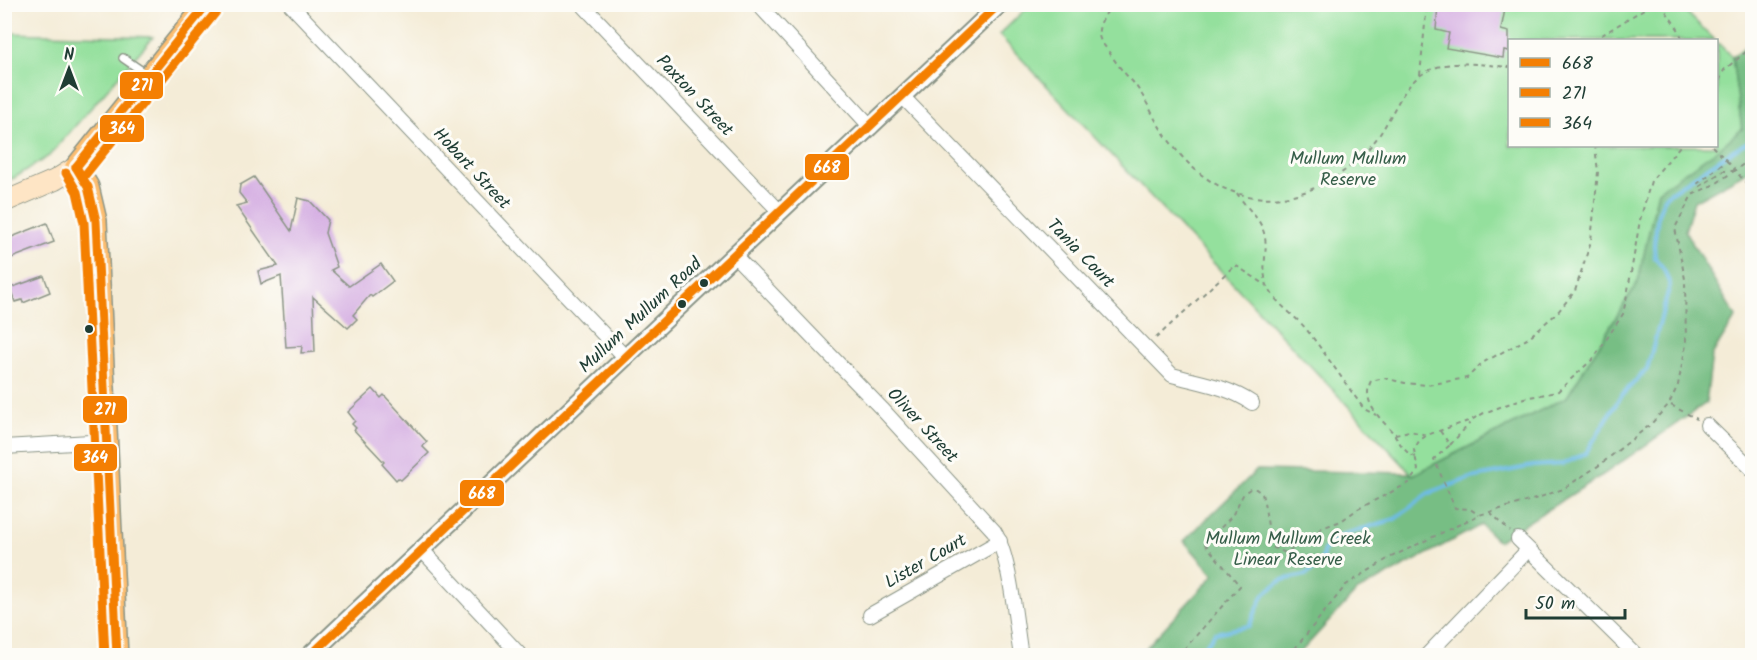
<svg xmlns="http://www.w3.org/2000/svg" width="1757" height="660" font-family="Kalam,sans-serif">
<rect width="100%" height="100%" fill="#fdfcf7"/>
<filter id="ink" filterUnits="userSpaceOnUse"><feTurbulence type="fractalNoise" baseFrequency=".0167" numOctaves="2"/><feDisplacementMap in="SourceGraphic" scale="12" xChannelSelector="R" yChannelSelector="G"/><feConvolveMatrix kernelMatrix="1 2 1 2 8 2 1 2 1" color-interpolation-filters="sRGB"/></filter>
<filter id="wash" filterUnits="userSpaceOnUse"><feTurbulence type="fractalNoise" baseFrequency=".008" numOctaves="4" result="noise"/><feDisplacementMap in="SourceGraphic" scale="24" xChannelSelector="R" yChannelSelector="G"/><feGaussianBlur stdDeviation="1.35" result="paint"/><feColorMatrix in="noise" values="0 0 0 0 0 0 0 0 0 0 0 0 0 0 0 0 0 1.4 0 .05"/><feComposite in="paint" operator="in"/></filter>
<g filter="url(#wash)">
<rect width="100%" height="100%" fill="#f4ecd7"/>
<g fill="#94e09d" stroke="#5a8e68" stroke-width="1.5">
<polygon points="1031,4 1679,5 1715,40 1510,40 1510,146 1716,146 1717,42 1732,57 1742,129 1717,150 1658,191 1638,282 1567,397 1413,475 999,35"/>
<polygon points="5,33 153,37 49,156 14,178 5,181"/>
</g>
<polygon fill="#77be84" stroke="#4b7e5c" stroke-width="1.5" points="1752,41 1752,169 1694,201 1685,231 1736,317 1712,355 1706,403 1604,474 1498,541 1481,525 1356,592 1298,655 1139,655 1214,575 1184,541 1257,470 1409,473 1413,475 1567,397 1638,282 1658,191 1717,150 1742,129 1732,57"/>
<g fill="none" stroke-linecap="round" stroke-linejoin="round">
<polyline stroke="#6dbbe8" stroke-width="4" points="1198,656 1215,633 1249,626 1264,594 1282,580 1305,575 1320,565 1324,550 1342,535 1395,519 1429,493 1471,478 1533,466 1563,464 1586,453 1621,396 1647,369 1670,285 1664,269 1655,258 1654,245 1658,214 1665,196 1735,149 1752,140"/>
</g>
<g id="blocks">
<g fill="#d6b0e3">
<polygon points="1438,4 1506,4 1501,30 1509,32 1509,51 1504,50 1503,58 1446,48 1449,33 1436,30"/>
<polygon points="254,177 291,231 298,198 310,201 328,220 325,233 337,267 331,270 349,286 381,264 393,281 372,297 370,295 353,315 357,319 348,328 313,297 315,352 301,353 302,346 286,347 281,276 261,284 258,271 278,266 236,206 247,203 239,193 240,185"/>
<polygon points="47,223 54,242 4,261 4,240"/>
<polygon points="44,276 50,292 23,303 22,300 15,302 10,288"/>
<polygon points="373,389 381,398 384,395 427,442 422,446 429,453 401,480 398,478 396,480 382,464 384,462 354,430 356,428 352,424 355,421 348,412"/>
</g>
</g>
</g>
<g filter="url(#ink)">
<use href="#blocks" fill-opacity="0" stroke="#8a9486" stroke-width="1.5"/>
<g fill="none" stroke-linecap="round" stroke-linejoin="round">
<g stroke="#8a9486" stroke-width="10">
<polyline id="service" points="123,58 148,75"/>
</g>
<g stroke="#8a9486" stroke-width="16">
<g id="minor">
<polyline points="290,4 626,358"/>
<polyline points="582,4 780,212"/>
<polyline points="758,4 871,127"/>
<path d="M903 97 1172 375C1200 383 1227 386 1252 403"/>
<path d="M734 255 882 409 994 531C1011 559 1015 621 1021 656"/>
<polyline points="1707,425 1752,469"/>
<polyline points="4,447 108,441"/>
<polyline points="1518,539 1637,656"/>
<polyline points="421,549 521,656"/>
<polyline points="870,615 1000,541"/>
<polyline points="1426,656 1528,550"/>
</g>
</g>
<g stroke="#8a9486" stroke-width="20">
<polyline id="tertiary" points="309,656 1000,4"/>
</g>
<g stroke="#8a9486" stroke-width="22">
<polyline id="secondary" points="4,202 55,180 76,167"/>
</g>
<g stroke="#8a9486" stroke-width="24">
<polyline id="primary" points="117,656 96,221 88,187 76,167 207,4"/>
</g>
<g stroke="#8a9486" stroke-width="2" stroke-dasharray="4.5 4.5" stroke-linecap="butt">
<path d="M1113 4C1105 14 1094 29 1101 41 1103 45 1107 48 1109 52 1116 63 1123 72 1132 81 1142 93 1148 105 1155 119 1166 138 1181 158 1198 172 1257 220 1331 196 1374 142 1391 122 1399 90 1421 75 1447 57 1480 65 1510 67"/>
<polyline points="1661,4 1678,29 1683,40"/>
<polyline points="1594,40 1652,4"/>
<polyline points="1420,75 1427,4"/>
<polyline points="1716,89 1724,70 1752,47"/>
<polyline points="1712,146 1727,161 1697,184 1699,187 1723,171 1736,171"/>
<polyline points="1727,161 1752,190"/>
<path d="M1237 193C1244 206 1259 217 1263 230 1270 248 1260 267 1267 285 1275 304 1295 315 1307 330 1327 356 1345 383 1364 409L1376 415"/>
<polyline points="1156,338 1235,265 1266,285"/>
<polyline points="1671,405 1697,419"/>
<polyline points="1440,431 1450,445 1434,459 1455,508 1470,509 1479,515"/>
<polyline points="1395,434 1410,431 1427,435"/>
<polyline points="1450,445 1470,423"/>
<path d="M1416 457C1404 453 1401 444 1394 434 1382 419 1360 403 1371 381L1384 378 1405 383 1427 385 1467 378 1482 363 1527 339 1557 313 1575 291 1591 241 1598 172 1595 146"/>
<polyline points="1490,512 1510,531"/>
<path d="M1178 656 1240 586 1205 544 1232 516 1244 493 1250 489H1256L1262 494C1267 512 1267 531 1274 548L1286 553 1322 528 1341 521 1358 509 1409 483 1418 470 1414 450 1419 441 1427 435 1471 420 1484 413 1524 398 1557 392 1594 358 1623 314 1628 290 1640 220 1651 181 1680 146"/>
<polyline points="1289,656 1346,585 1389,558 1479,515 1532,500 1563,489 1601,464 1651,424 1669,404 1678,385 1686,345 1685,279 1675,228 1692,195 1717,183 1752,158"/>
</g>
<use href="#service" stroke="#fff" stroke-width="7"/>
<use href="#minor" stroke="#fff" stroke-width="14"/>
<use href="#tertiary" stroke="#fff" stroke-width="16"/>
<use href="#secondary" stroke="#fee5c5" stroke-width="20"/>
<use href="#primary" stroke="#fcbd6f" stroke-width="21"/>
<g stroke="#fdfcf7" stroke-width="14">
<polyline id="bus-1" points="310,656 999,4"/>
</g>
<g stroke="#fdfcf7" stroke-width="14">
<g id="bus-2">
<polyline points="76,167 88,187 96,221 117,656"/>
<polyline points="76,167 207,4"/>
</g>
</g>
<g stroke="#fdfcf7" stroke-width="14">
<g id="bus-3">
<polyline points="66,173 77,192 84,223 105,656"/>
<polyline points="85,175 216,12"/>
</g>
</g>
<use href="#bus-1" stroke="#f47f03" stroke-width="9"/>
<use href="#bus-2" stroke="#f47f03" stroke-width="9"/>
<use href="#bus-3" stroke="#f47f03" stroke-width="9"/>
</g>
</g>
<g fill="#1f3d34" stroke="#fdfcf7" stroke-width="2">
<circle cx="704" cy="283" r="5"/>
<circle cx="682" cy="304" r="5"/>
<circle cx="89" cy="329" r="5"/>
</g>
<g text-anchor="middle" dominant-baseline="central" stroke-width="6" stroke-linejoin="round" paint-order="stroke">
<g font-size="18" fill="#1f3d34" stroke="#fdfcf7">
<text transform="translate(694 96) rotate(47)">Paxton Street</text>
<text transform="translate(471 169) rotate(47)">Hobart Street</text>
<text transform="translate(1080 254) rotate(46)">Tania Court</text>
<text transform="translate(641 316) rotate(-43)">Mullum Mullum Road</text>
<text transform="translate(922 426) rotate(47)">Oliver Street</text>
<text transform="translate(926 562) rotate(-30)">Lister Court</text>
</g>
<g font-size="18" fill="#365e49" stroke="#fdfcf7">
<text x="1348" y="159">Mullum Mullum<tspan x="1348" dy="21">Reserve</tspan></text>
<text x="1288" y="539">Mullum Mullum Creek<tspan x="1288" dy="21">Linear Reserve</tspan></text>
</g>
</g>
<g stroke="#fdfcf7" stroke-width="2">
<rect x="119" y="71" width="45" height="29" rx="6" fill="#f47f03"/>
<rect x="99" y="114" width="46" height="29" rx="6" fill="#f47f03"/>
<rect x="804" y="153" width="46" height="28" rx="6" fill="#f47f03"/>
<rect x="82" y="395" width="46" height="29" rx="6" fill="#f47f03"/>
<rect x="73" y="443" width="45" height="29" rx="6" fill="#f47f03"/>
<rect x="459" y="479" width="46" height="28" rx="6" fill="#f47f03"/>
</g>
<g font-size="16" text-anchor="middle" font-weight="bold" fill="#fff">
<text x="142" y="91">271</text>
<text x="122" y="134">364</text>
<text x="827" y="173">668</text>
<text x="105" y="415">271</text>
<text x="95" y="463">364</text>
<text x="482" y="499">668</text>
</g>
<rect width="1757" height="660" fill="none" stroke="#fdfcf7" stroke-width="24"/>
<rect x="1508" y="39" width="210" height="108" fill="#fdfcf7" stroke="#a4b0a9" stroke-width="1.5"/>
<rect x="1520" y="58" width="30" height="9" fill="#f47f03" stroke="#a4b0a9" stroke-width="1.5"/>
<text x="1562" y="69" font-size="18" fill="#1f3d34">668</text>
<rect x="1520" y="88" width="30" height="9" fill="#f47f03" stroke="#a4b0a9" stroke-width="1.5"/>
<text x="1562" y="99" font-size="18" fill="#1f3d34">271</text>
<rect x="1520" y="118" width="30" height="9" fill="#f47f03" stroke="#a4b0a9" stroke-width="1.5"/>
<text x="1562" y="129" font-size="18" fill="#1f3d34">364</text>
<g transform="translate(69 69)" stroke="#fdfcf7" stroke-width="4.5" paint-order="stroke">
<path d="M0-4.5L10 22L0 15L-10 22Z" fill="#1f3d34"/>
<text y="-9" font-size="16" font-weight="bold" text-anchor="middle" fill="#1f3d34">N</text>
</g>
<path d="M1526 609v9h99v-9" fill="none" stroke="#1f3d34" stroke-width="3"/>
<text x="1535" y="609" font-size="18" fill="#1f3d34" stroke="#fdfcf7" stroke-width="4.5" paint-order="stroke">50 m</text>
</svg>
